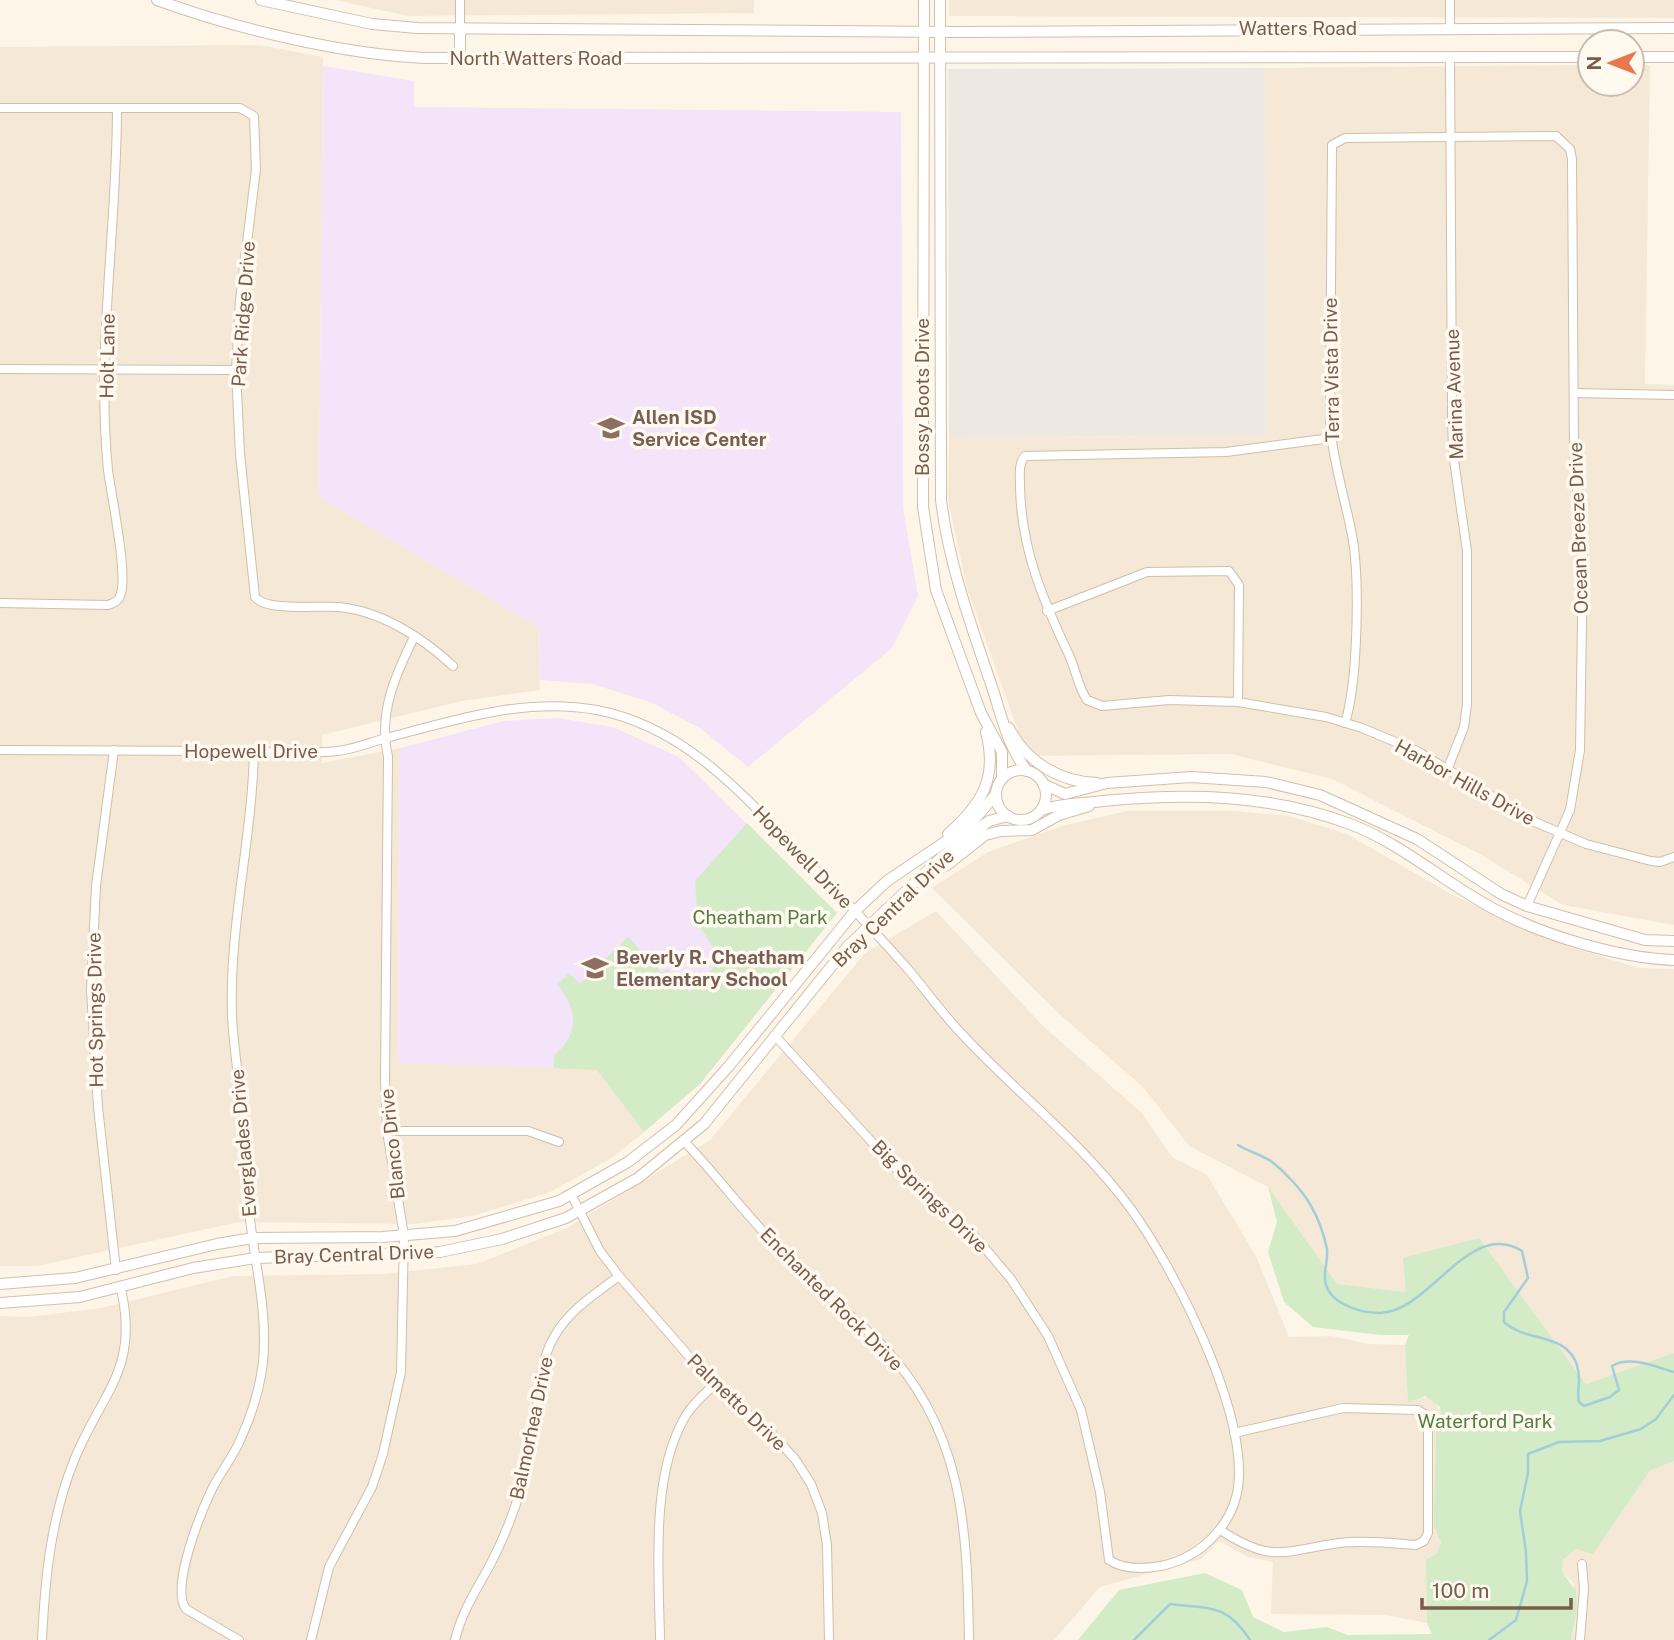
<svg xmlns="http://www.w3.org/2000/svg" width="1674" height="1640" font-family="'Public Sans',sans-serif">
<rect width="100%" height="100%" fill="#fdf6e8"/>
<g fill="#f5e8d6">
<polygon points="335,0 754,0 754,13 408,16"/>
<polygon points="949,0 1674,0 1674,18 949,16"/>
<polygon points="260,45 323,57 319,497 538,627 540,690 462,701 322,735 322,763 400,748 398,1062 597,1069 644,1132 612,1158 548,1193 472,1216 414,1224 239,1222 37,1266 0,1266 0,47"/>
<polygon points="1590,65 1590,84 1632,84 1632,65 1650,65 1645,384 1674,385 1674,925 1563,905 1478,853 1332,779 1231,754 1027,756 967,588 948,500 949,437 1266,436 1265,68"/>
<polygon points="1127,811 1235,811 1289,816 1347,834 1451,894 1546,939 1638,968 1674,969 1674,1353 1586,1384 1479,1238 1406,1292 1336,1284 1268,1187 1189,1146 1143,1087 1058,1013 932,888 988,852 1062,826"/>
<polygon points="936,911 1043,1026 1142,1113 1172,1157 1207,1175 1256,1256 1289,1337 1332,1336 1369,1344 1405,1345 1408,1402 1419,1397 1431,1398 1442,1413 1435,1528 1441,1544 1436,1554 1426,1559 1427,1623 1385,1615 1271,1614 1273,1562 1248,1557 1219,1541 1201,1559 1100,1587 1054,1640 0,1640 0,1316 28,1317 101,1308 233,1276 382,1274 477,1264 567,1228 710,1140 865,953"/>
<polygon points="1674,1461 1674,1640 1571,1640 1574,1629 1574,1584 1562,1572 1563,1560 1576,1549 1593,1553 1650,1471"/>
</g>
<polygon fill="#ede8e1" points="1265,68 1266,436 949,437 948,69"/>
<g fill="#f3e4f9">
<polygon points="323,66 414,81 414,107 901,112 903,508 918,596 892,648 748,767 700,728 650,702 592,684 540,680 538,627 319,497"/>
<polygon points="558,718 613,727 679,757 837,913 644,1132 596,1069 398,1063 400,748 504,721"/>
</g>
<g fill="#d3ebc6">
<path d="M747 823 837 913 700 1084 644 1132 597 1070 554 1068V1056C579 1034 579 1009 557 985L569 973 580 984 628 937 662 973 667 969 690 992 713 968 718 955 698 924 695 881Z"/>
<polygon points="1268,1187 1337,1284 1406,1292 1403,1258 1479,1238 1586,1384 1674,1353 1674,1461 1650,1471 1593,1554 1576,1549 1563,1560 1562,1572 1576,1591 1577,1609 1571,1640 1078,1640 1119,1590 1205,1573 1242,1590 1253,1617 1284,1632 1327,1627 1347,1635 1432,1634 1427,1623 1426,1559 1436,1554 1441,1543 1434,1526 1436,1430 1442,1419 1440,1407 1425,1396 1408,1403 1405,1345 1409,1335 1380,1335 1313,1327 1284,1302 1268,1252 1277,1222"/>
</g>
<g fill="none" stroke-linecap="round" stroke-linejoin="round">
<g stroke="#a2ced9" stroke-width="2.5">
<path d="M1238 1145C1248 1151 1261 1155 1271 1161 1285 1172 1301 1189 1310 1204 1318 1218 1324 1234 1327 1249 1328 1258 1325 1267 1325 1276 1324 1302 1358 1313 1380 1313 1430 1312 1469 1218 1522 1251L1528 1278 1504 1312V1322C1527 1343 1566 1332 1577 1365 1582 1381 1576 1390 1579 1402L1584 1406 1610 1397 1619 1390 1612 1366C1630 1355 1656 1367 1674 1372"/>
<path d="M1134 1640 1170 1604C1210 1609 1226 1603 1250 1640"/>
<polyline points="1489,1640 1516,1620 1527,1581 1526,1552 1520,1511 1528,1473 1528,1454 1559,1442 1600,1441 1641,1429 1656,1419 1674,1395"/>
</g>
<g stroke="#cfbead" stroke-width="10">
<g id="street">
<polyline points="460,28 460,0"/>
<polyline points="1450,28 1450,0"/>
<path d="M0 108H240L254 116 256 169 240 300 236 370 240 454 255 597C267 612 319 605 339 607 381 611 423 638 453 666"/>
<polyline points="0,369 236,370"/>
<polyline points="1574,393 1674,395"/>
<path d="M1331 438 1226 452 1025 456C1018 464 1020 476 1020 486 1021 549 1043 600 1069 655 1076 670 1078 687 1087 700L1102 706 1169 700 1238 702 1326 717 1362 728 1417 751 1535 822 1586 844 1651 861 1660 862 1674 857"/>
<path d="M0 603 108 605C113 603 118 602 120 596 129 578 111 494 108 470 96 350 117 229 117 109"/>
<polyline points="1047,611 1147,572 1229,571 1239,585 1238,702"/>
<path d="M1345 723C1358 682 1360 577 1352 535 1345 498 1333 463 1330 424L1332 145 1345 138 1556 136 1570 149 1572 159 1574 451 1583 557 1580 750 1570 810 1527 906"/>
<path d="M0 750C73 750 146 751 219 751 258 751 299 755 338 751 356 749 373 741 390 737 458 719 527 697 597 710 679 726 733 784 789 842 829 883 869 925 907 968 925 989 941 1012 960 1032 1015 1092 1082 1142 1131 1209 1175 1270 1241 1400 1239 1476 1238 1521 1203 1557 1161 1566 1144 1569 1124 1570 1109 1560L1100 1492 1081 1410 1048 1336 1011 1279 978 1240 902 1175 777 1038"/>
<polyline points="114,750 96,886 91,990 98,1107 116,1270"/>
<polyline points="1448,768 1464,727 1467,704 1467,551 1453,453 1452,413 1450,58"/>
<polyline points="387,1131 528,1131 559,1142"/>
<path d="M684 1141C720 1179 752 1223 790 1260 818 1290 851 1314 880 1343 964 1429 967 1527 969 1640"/>
<polyline points="571,1194 600,1251 619,1276 714,1385 772,1434 795,1459 811,1484 822,1513 827,1545 829,1640"/>
<path d="M1220 1530C1273 1564 1282 1551 1339 1543 1363 1540 1392 1543 1416 1545L1424 1541 1428 1533V1426L1424 1414 1418 1410 1343 1408 1234 1433"/>
<path d="M42 1640C45 1578 51 1516 75 1458 103 1391 139 1369 121 1289"/>
<path d="M239 1640 186 1609C170 1588 201 1512 212 1489 221 1471 234 1456 241 1438 252 1414 260 1388 263 1362 268 1309 254 1262 249 1210 246 1187 249 1164 246 1141 242 1099 234 1057 232 1015 229 926 252 840 254 751"/>
<path d="M311 1640 329 1567 372 1487 383 1454 401 1372 404 1236 387 1131 385 1079 388 757C378 713 395 676 414 637"/>
<path d="M455 1640C462 1611 477 1589 491 1563 511 1524 526 1479 533 1436 539 1404 537 1366 554 1337 569 1310 595 1294 619 1276"/>
<path d="M660 1640C659 1574 650 1476 685 1417 692 1405 703 1395 714 1385"/>
<polyline points="1580,1640 1584,1589 1582,1564"/>
</g>
</g>
<g stroke="#d2bfab" stroke-width="12">
<g id="secondary">
<path d="M157 0C237 29 341 54 425 58L1590 57"/>
<polyline points="261,0 372,24 417,28 951,32 1674,28"/>
<polyline points="924,0 923,507 936,590 981,713 1002,752 1002,779"/>
<path d="M940 0 941 500C949 565 971 625 992 687 1002 717 1007 745 1027 771"/>
<polyline points="460,28 460,59"/>
<polyline points="1632,57 1674,57"/>
<path d="M1009 728C1026 762 1060 782 1097 783"/>
<circle cx="1021" cy="795" r="25"/>
<polyline points="1043,784 1065,794 1107,783 1191,777 1266,782 1320,795 1417,839 1501,894 1527,906 1645,940 1674,941"/>
<path d="M1041 810C1062 803 1081 804 1103 801 1187 793 1270 794 1350 824 1403 844 1446 884 1496 910 1545 936 1619 958 1674 960"/>
<path d="M948 834C982 804 998 778 986 732"/>
<polyline points="934,870 947,865 985,835 1001,831 1032,830 1059,815 1089,806"/>
<polyline points="0,1284 75,1278 217,1244 253,1238 383,1237 455,1231 559,1201 628,1162 676,1125 729,1066 855,911 887,881 970,825 996,794"/>
<polyline points="0,1303 80,1297 193,1268 256,1258 440,1252 502,1239 566,1218 638,1178 704,1124 847,947 943,856 989,821 1008,816"/>
</g>
</g>
<use href="#street" stroke="#fff" stroke-width="8"/>
<use href="#secondary" stroke="#fff" stroke-width="10"/>
</g>
<defs>
<g id="school-bare" transform="scale(2.1)"><path d="M0-5L7-2L0 1L-7-2ZM-4 1L0 2.5L4 1V4Q0 6-4 4Z" fill="#8d6e63" stroke="#fff9ef" stroke-width="2.5" paint-order="stroke"/></g>
</defs>
<g fill-rule="evenodd">
<use href="#school-bare" x="611" y="428"/>
<use href="#school-bare" x="595" y="968"/>
</g>
<g text-anchor="middle" dominant-baseline="central" stroke-width="7" stroke-linejoin="round" paint-order="stroke">
<g font-size="19" fill="#785d4b" stroke="#fff9ef">
<text x="1298" y="28">Watters Road</text>
<text x="536" y="58">North Watters Road</text>
<text transform="translate(243 314) rotate(-86)">Park Ridge Drive</text>
<text transform="translate(107 356) rotate(-89)">Holt Lane</text>
<text transform="translate(1331 370) rotate(-91)">Terra Vista Drive</text>
<text transform="translate(1454 394) rotate(-92)">Marina Avenue</text>
<text transform="translate(922 397) rotate(-90)">Bossy Boots Drive</text>
<text transform="translate(1578 528) rotate(-92)">Ocean Breeze Drive</text>
<text x="251" y="751">Hopewell Drive</text>
<text transform="translate(1465 782) rotate(29)">Harbor Hills Drive</text>
<text transform="translate(803 857) rotate(46)">Hopewell Drive</text>
<text transform="translate(893 908) rotate(-44)">Bray Central Drive</text>
<text transform="translate(95 1010) rotate(-91)">Hot Springs Drive</text>
<text transform="translate(243 1143) rotate(-95)">Everglades Drive</text>
<text transform="translate(392 1144) rotate(-96)">Blanco Drive</text>
<text transform="translate(930 1196) rotate(44)">Big Springs Drive</text>
<text transform="translate(354 1254) rotate(-2)">Bray Central Drive</text>
<text transform="translate(832 1299) rotate(45)">Enchanted Rock Drive</text>
<text transform="translate(737 1402) rotate(44)">Palmetto Drive</text>
<text transform="translate(531 1428) rotate(-78)">Balmorhea Drive</text>
</g>
<g font-size="19" font-weight="bold" fill="#785e54" stroke="#fff9ef" text-anchor="start">
<text x="632" y="417">Allen ISD<tspan x="632" dy="22">Service Center</tspan></text>
<text x="616" y="957">Beverly R. Cheatham<tspan x="616" dy="22">Elementary School</tspan></text>
</g>
<g font-size="19" fill="#517d42" stroke="#fff9ef">
<text x="760" y="917">Cheatham Park</text>
<text x="1485" y="1421">Waterford Park</text>
</g>
</g>
<g transform="translate(1611 63) rotate(270)"><circle r="33" fill="#fff9ef" stroke="#c9bbad" stroke-width="2"/>
<path d="M0-5L12 26L0 18L-12 26Z" fill="#e7774d"/>
<text y="-10" font-size="19" font-weight="bold" text-anchor="middle" fill="#785d4b">N</text>
</g>
<path d="M1422 1598v10h149v-10" fill="none" stroke="#785d4b" stroke-width="3.5"/>
<text x="1432" y="1598" font-size="21" fill="#785d4b" stroke="#fff9ef" stroke-width="5" paint-order="stroke">100 m</text>
</svg>
